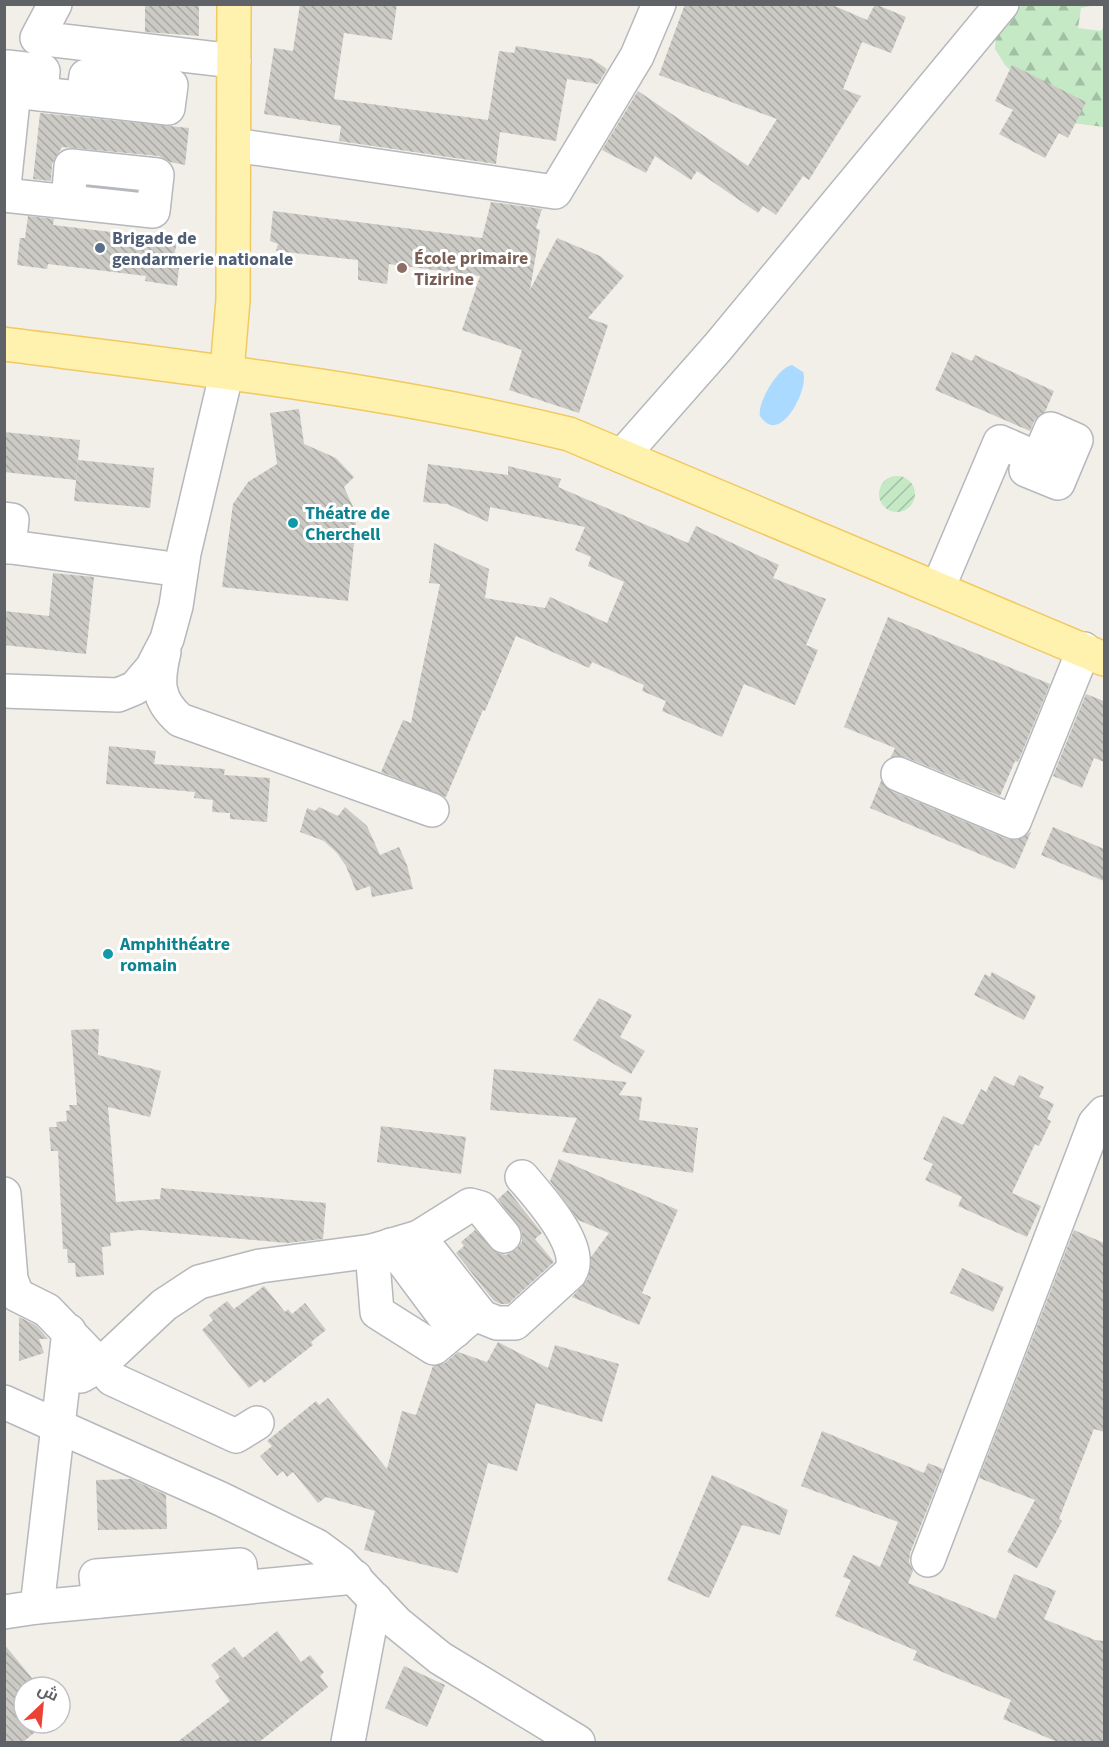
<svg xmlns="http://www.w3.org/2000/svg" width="1109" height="1747" font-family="'Source Sans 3',Cairo,sans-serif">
<defs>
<pattern id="forest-firs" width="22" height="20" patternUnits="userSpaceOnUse" patternTransform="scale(1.5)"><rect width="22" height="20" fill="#c5e8c5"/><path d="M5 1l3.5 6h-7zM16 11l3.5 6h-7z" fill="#a3c0a4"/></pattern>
<pattern id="garden-furrows" width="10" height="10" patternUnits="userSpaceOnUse" patternTransform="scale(1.5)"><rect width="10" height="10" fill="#c5e8c5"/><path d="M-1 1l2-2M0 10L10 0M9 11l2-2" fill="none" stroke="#a3c0a4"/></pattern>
<pattern id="building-back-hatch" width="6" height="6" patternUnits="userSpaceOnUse" patternTransform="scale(1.5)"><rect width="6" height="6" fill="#cccac5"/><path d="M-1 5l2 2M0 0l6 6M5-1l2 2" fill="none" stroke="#a9a8a4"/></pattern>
</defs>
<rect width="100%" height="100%" fill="#f1efe8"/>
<polygon fill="url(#forest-firs)" points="1022,5 1095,5 1081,8 1078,28 1101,31 1104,26 1104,127 1072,123 1044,102 1005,65 995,49 996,33"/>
<circle fill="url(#garden-furrows)" cx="897" cy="494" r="18"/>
<path fill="#aadaff" d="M792 365 803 372C810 387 780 448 760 416 757 403 778 367 792 365Z"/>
<g fill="url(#building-back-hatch)">
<polygon points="145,4 199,4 199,36 145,32"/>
<polygon points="300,4 397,4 392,40 344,33 334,99 488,120 499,51 514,53 516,46 592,59 607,69 598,84 567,79 556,141 500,132 496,164 339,141 341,126 264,114 274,48 293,51"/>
<polygon points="685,4 830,4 867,20 875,4 906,17 891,53 862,42 843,89 861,96 809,180 803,176 776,215 763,206 758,213 697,171 691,180 655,156 646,173 602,150 638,91 748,166 777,119 659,75"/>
<polygon points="1012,65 1086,102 1068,138 1059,133 1045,158 999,134 1013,110 995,101"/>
<polygon points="40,113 189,128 185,165 170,162 159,156 62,147 52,164 51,181 33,179"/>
<polygon points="491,202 542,209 536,228 540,230 530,290 557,238 600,256 624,276 588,318 608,325 579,413 509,390 522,350 462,330 480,276 389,264 387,284 358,280 358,260 276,251 278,244 270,241 273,211 482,238"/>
<polygon points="28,216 54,219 53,225 177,240 174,258 180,259 177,286 145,281 146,276 48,264 47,269 17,265 20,238 25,238"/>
<polygon points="952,352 972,361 975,355 1054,391 1045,412 1034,421 1030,431 935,390"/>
<polygon points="299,409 304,444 336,458 354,477 344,487 354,509 356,524 348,601 222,587 233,504 248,482 277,464 270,413"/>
<polygon points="4,432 80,440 76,480 4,472"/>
<polygon points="78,460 154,468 150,508 74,501"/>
<polygon points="428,464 508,475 508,466 561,479 558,487 688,543 696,526 779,565 773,578 826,599 806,645 818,650 795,705 744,684 722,737 662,711 666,701 642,691 644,685 592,662 589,668 516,636 485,711 483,710 446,797 381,772 403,720 411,723 440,584 429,583 434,543 489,569 485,598 545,608 550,597 607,623 624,582 588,566 591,557 575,550 585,527 490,507 488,522 447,504 423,502"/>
<polygon points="53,573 94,577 86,654 4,645 4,611 49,616"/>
<polygon points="888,617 1050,684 1018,762 1015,761 1000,796 905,757 891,757 895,748 844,727"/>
<polygon points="1086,694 1104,701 1104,762 1094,758 1082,788 1053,776"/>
<polygon points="109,746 156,751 154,764 225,769 224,775 270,778 267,822 230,819 230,813 212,812 213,800 194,798 195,792 106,784"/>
<polygon points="881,781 891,791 1007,839 1017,840 1031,832 1015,869 870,808"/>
<polygon points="319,807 338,816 345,807 367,826 380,855 399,847 407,865 413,889 372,897 370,886 356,891 346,866 337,853 324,841 300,832 307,808 315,811"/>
<polygon points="1053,827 1104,849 1104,881 1041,855"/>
<polygon points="992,972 1036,996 1024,1020 974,995 985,974 990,977"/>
<polygon points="599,998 632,1015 620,1037 645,1051 631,1074 573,1040"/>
<polygon points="99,1029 98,1055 161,1071 150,1117 108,1107 116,1202 160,1199 161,1188 326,1203 323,1239 287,1243 140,1230 110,1233 111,1246 102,1247 104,1275 76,1277 75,1263 68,1263 67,1249 63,1249 58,1151 51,1151 49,1127 57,1127 56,1122 67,1121 66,1111 70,1110 69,1105 77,1105 71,1030"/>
<polygon points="494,1069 627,1082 619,1095 642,1097 639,1120 698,1128 693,1173 562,1152 577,1118 490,1110"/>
<polygon points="1019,1075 1044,1087 1039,1097 1054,1104 1047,1119 1051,1121 1039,1146 1035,1144 1012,1193 1041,1206 1027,1237 958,1206 962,1197 925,1180 933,1164 923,1159 943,1116 963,1125 981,1089 986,1092 994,1076 1014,1086"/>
<polygon points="381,1126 466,1137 461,1174 377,1162"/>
<polygon points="559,1159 678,1210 642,1293 651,1297 639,1325 572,1297 588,1279 591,1257 609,1233 578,1220 550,1181"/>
<polygon points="508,1190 542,1233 535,1239 554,1262 508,1304 501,1304 494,1301 456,1253 464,1246 461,1242 475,1230 497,1253 506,1255 516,1250 522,1242 522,1232 498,1199"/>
<polygon points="1074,1230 1104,1243 1104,1432 1094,1429 1059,1519 1062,1521 1037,1568 1007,1552 1035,1500 979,1478"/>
<polygon points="962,1268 1004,1287 993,1312 950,1293"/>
<polygon points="264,1286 285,1312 288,1309 292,1314 305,1303 326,1330 311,1342 313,1345 264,1383 261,1379 249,1388 202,1330 213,1320 209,1315 227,1301 234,1309"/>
<polygon points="19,1317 36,1325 48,1339 39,1339 44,1353 19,1361"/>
<polygon points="498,1342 548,1368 555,1345 619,1364 602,1422 536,1403 517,1471 488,1463 458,1573 364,1550 375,1511 326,1497 318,1503 293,1472 287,1477 283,1471 277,1476 260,1456 272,1446 267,1441 316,1401 319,1405 328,1398 387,1469 402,1411 416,1415 433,1366 445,1363 458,1352 487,1362"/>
<polygon points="822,1431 924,1473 928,1463 943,1469 910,1553 909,1562 913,1571 908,1583 996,1619 1014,1574 1056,1591 1044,1619 1095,1640 1104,1641 1104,1743 1060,1743 1003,1719 1011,1700 913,1660 917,1651 835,1616 851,1580 843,1577 853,1555 880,1567 898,1522 801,1486"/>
<polygon points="712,1475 788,1510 780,1535 742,1525 709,1598 667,1580"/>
<polygon points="131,1479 166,1495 167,1529 98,1530 96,1480"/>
<polygon points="277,1631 301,1662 310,1655 324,1672 320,1676 328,1687 258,1743 176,1743 230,1701 215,1681 220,1677 211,1665 234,1647 243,1658"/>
<polygon points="4,1644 36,1683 41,1679 48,1687 24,1687 24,1723 46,1723 22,1743 4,1743"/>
<polygon points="404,1666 445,1685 427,1727 385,1708"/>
</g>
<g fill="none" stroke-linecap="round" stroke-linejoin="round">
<g stroke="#b5b8bc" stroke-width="36">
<g id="minor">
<polyline points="55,4 37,38 234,61"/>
<polyline points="14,91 5,91 7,67 43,71 41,94"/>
<polyline points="234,145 555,192 637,56 659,4"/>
<polyline points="4,186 14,91 168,108 171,85 86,76 83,99"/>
<polyline points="4,195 153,211 157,175 71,166 68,202"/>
<polyline points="622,456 718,347 1002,4"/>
<polyline points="4,519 12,520 9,547"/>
<polyline points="4,546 181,570"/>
<polyline points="938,588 1000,442 1032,456 1026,470 1058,483 1076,440 1051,429 1038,459 1032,456"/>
<path d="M164 652C157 681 156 699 180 720L432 810"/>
<polyline points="4,691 118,695 135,688 152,668 167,639 176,606 184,553 227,371"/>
<polyline points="898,774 1014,822 1084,649"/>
<polyline points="4,1194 11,1279 17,1295 47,1310 100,1365 164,1305 199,1282 260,1266 372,1251 419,1237 470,1205 481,1208 504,1236"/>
<path d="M419 1237 482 1317 497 1323H515L570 1273C586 1248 538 1196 522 1177"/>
<polyline points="391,1245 455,1331"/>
<polyline points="372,1251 377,1312 434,1348 477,1312"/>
<polyline points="81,1376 100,1365 112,1379 236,1436 257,1423"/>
<polyline points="4,1402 221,1499 317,1546 340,1563 397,1623 440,1658 578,1742"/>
<polyline points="928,1560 1095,1123 1104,1113"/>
<polyline points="99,1601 96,1576 240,1565 242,1583"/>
<polyline points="37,1607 355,1577"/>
<polyline points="4,1612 37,1607 69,1331"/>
<polyline points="348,1742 375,1599"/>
</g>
</g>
<g stroke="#f2c960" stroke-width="36">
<g id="major">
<path d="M4 344C194 368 383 389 569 434L1104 659"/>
<polyline points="227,371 233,300 234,4"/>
</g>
</g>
<use href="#minor" stroke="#fff" stroke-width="33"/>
<use href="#major" stroke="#fff2af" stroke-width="33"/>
</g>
<circle fill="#5c6f8a" stroke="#fff" stroke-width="2" cx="100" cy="248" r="6"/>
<circle fill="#8d6e63" stroke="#fff" stroke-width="2" cx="402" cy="268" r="6"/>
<g fill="#0f9aa8" stroke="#fff" stroke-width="2">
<circle cx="293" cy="523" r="6"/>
<circle cx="108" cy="954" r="6"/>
</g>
<g text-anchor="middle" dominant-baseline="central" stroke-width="6" stroke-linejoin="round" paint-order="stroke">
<g font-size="18" font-weight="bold" fill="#4e5e75" stroke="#fff" text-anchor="start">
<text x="112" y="238">Brigade de<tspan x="112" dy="21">gendarmerie nationale</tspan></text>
</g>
<g font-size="18" font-weight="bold" fill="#785e54" stroke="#fff" text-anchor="start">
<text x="414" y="258">École primaire<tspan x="414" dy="21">Tizirine</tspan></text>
</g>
<g font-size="18" font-weight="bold" fill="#0d838f" stroke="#fff" text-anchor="start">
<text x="305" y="513">Théatre de<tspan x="305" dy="21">Cherchell</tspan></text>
<text x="120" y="944">Amphithéatre<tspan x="120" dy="21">romain</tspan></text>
</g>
</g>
<rect width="1109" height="1747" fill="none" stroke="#5f6368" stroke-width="12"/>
<g transform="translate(42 1705) rotate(26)"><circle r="28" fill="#ffffff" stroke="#bfc1c3" stroke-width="1.5"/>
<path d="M0-4.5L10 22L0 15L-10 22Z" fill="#ea4335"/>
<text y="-9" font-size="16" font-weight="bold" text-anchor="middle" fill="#5f6368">ش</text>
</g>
</svg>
